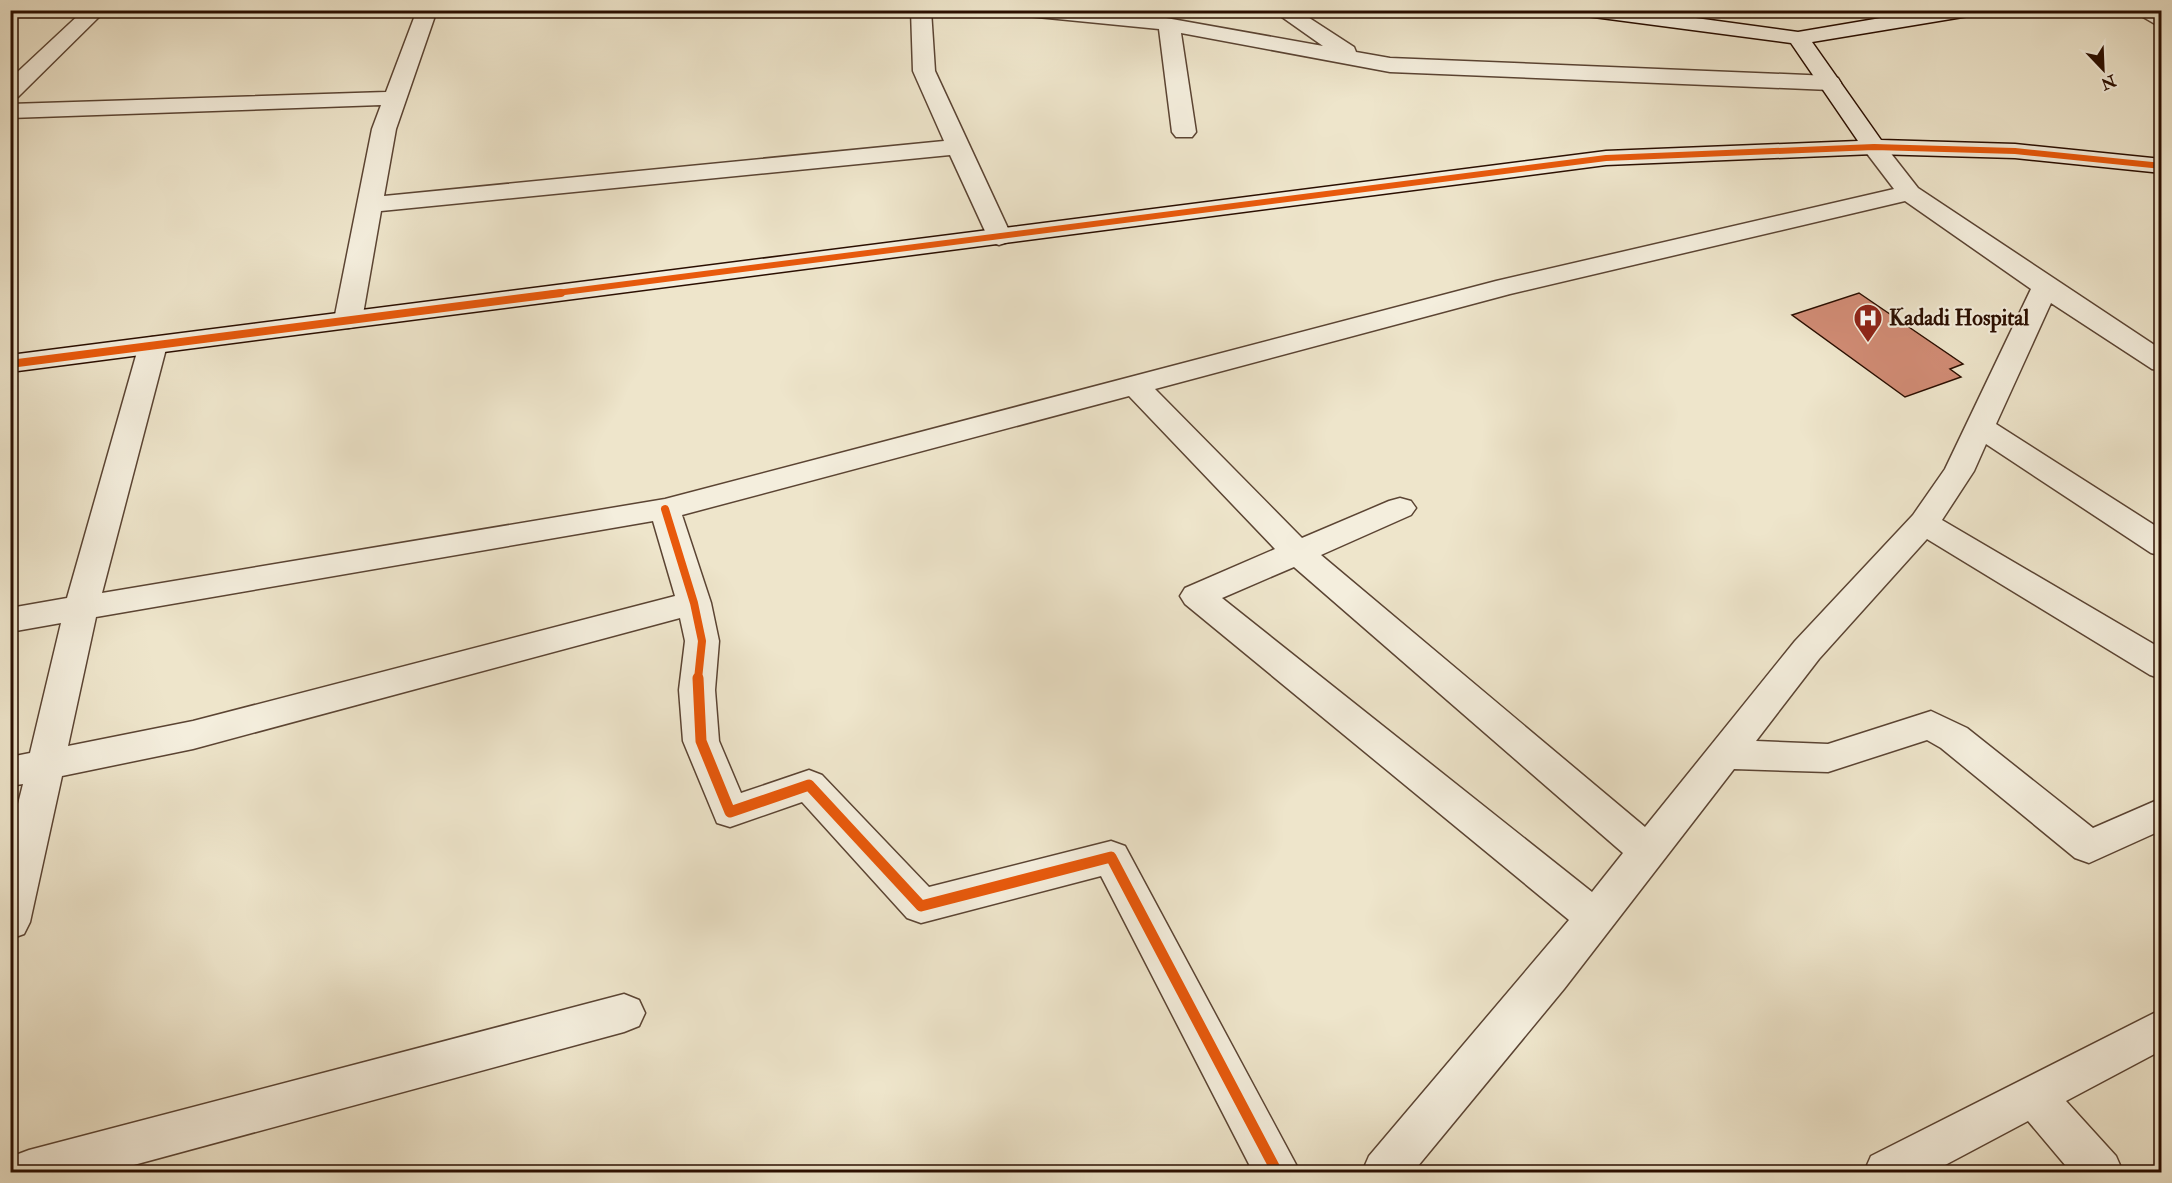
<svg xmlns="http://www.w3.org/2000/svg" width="2172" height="1183" font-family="'IM FELL Double Pica',serif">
<rect width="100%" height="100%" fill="#eee5cb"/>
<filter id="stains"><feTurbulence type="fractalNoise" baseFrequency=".00333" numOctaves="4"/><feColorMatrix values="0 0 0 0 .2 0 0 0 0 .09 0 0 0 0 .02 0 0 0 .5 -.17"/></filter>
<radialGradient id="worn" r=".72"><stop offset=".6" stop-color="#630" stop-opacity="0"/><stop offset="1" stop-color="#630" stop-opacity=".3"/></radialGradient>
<polygon fill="#d08b74" stroke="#2a0e00" stroke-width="1.5" points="1859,293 1963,364 1950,369 1961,377 1905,397 1792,315"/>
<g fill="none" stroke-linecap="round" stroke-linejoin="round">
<g stroke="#5b4433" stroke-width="3">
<g id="street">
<polygon points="84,10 106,10 18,97 10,99 10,79"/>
<polygon points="417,10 437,10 396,129 384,196 944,141 913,71 911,10 931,10 935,71 1012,237 1008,242 999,245 990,242 950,155 381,211 362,320 358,326 348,328 338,326 334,320 372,129 381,105 10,118 10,104 386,92"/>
<polygon points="1017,10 1098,10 1155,16 1323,46 1272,10 1297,10 1354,47 1356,52 1390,58 1830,76 1838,78 1841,83 1838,88 1830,90 1390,72 1181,33 1196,132 1192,137 1176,137 1172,132 1159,29 1027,16"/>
<polygon points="2131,10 2157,10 2162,13 2162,28"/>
<path d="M1874 140 1882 142 1918 188 2162 350V371L2152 369 2051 303 1996 424 2162 530V556L2151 553 1986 444 1974 471 1942 520 2162 649V679L2150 675 1927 539 1819 659 1756 741 1828 744 1931 711 1967 728 2093 828 2162 798V830L2089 863 2075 858 1941 748 1927 740 1828 772 1734 769 1564 989 1413 1172H1362L1369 1156 1569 920 1185 604 1180 596 1185 588 1275 549 1129 396 682 515 711 603 719 641 715 690 719 741 741 793 809 770 822 775 929 887 1111 841 1125 846 1300 1172H1253L1101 876 921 923 907 918 802 802 730 827 717 823 683 741 679 690 685 641 680 618 193 749 62 776 30 922 24 934 10 939V836L23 784 10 786V757L30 753 61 623 10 632V608L67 598 139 345 143 339 153 337 163 339 167 345 102 593 665 499 1496 281 1894 189 1862 147 1866 142ZM1905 201 2031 289 1945 469 1913 515 1795 641 1645 827 1321 555 1411 515 1416 508 1411 501 1400 498 1389 501 1302 538 1155 389 1510 294ZM653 521 675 596 193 721 68 746 96 617ZM1294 567 1623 853 1592 892 1222 598Z"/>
<polygon points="624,994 639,1000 645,1013 639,1026 624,1032 108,1172 10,1172 13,1156 29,1150"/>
<polygon points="2162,1009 2162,1050 2066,1101 2116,1156 2123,1172 2071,1172 2028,1121 1932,1172 1864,1172 1871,1156"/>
</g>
</g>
<g stroke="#2a0e00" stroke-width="3">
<polygon id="secondary" points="1576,10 1637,10 1798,32 1928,10 1979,10 1969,16 1812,42 1881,140 2015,144 2162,159 2162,173 2015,158 1874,154 1606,165 10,372 10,355 1606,151 1858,141 1791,43 1586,16"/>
</g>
<use href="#street" fill="#f4eedd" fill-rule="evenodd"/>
<use href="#secondary" fill="#f4eedd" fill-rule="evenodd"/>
<g stroke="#f4eedd" stroke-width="9">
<polyline id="cycleway-far2" points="549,294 1606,158 1874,147 2015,151 2162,166"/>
</g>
<g stroke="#f4eedd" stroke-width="12">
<g id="cycleway-far1">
<polyline points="10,364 561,293"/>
<polyline points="665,509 694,603 702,641 698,679"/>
</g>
</g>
<g stroke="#f4eedd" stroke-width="15">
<polyline id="cycleway" points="698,678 701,741 730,812 809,785 921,906 1111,857 1277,1172"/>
</g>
<use href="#cycleway-far2" stroke="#e8590c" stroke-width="6"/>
<use href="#cycleway-far1" stroke="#e8590c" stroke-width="8"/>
<use href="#cycleway" stroke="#e8590c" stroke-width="11"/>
</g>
<defs>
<g id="hospital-pin" transform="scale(1.5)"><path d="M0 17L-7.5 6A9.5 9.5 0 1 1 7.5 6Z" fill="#8f2418" stroke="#f4eedd"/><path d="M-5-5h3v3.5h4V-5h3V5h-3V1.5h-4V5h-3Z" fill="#fff"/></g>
</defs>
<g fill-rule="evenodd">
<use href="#hospital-pin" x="1868" y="318"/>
</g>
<g text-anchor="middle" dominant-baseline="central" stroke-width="4.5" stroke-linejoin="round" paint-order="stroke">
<g font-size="22" font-weight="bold" fill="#2a0e00" stroke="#f4eedd" text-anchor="start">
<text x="1889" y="318">Kadadi Hospital</text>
</g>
</g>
<rect width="2172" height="1183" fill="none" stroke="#eee5cb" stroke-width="36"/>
<rect x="12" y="12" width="2148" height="1159" fill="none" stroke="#2a0e00" stroke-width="3"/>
<rect x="18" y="18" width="2136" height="1147" fill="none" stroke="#2a0e00" stroke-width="1.5"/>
<g transform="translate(2103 69) rotate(157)" stroke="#f4eedd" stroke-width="4.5" paint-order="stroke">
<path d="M0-4.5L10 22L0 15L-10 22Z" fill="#2a0e00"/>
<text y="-9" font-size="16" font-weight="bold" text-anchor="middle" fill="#2a0e00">N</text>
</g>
<rect width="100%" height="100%" filter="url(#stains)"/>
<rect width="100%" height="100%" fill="url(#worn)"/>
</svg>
